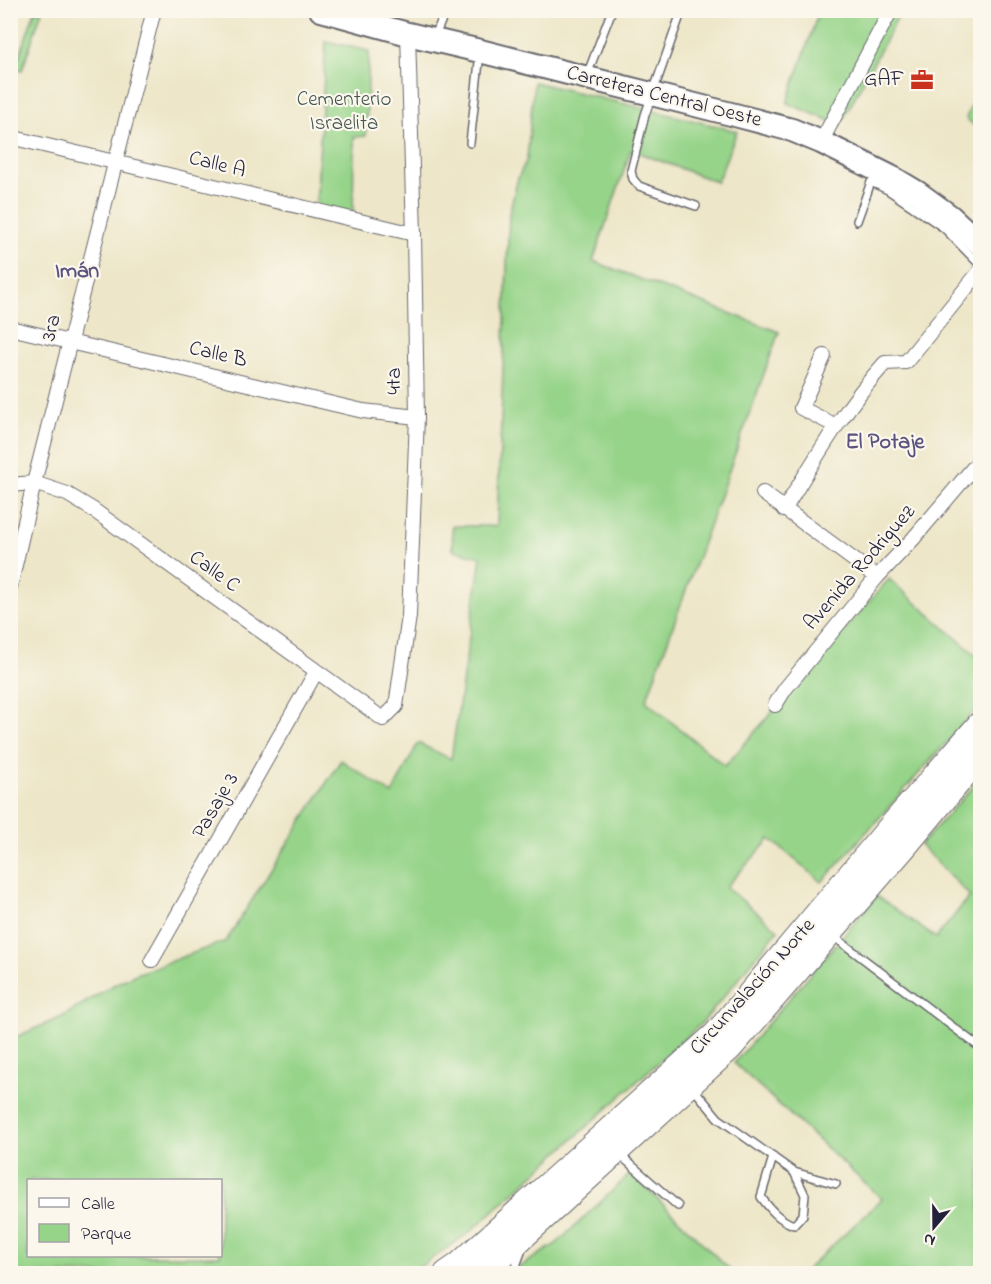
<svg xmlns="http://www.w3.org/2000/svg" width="991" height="1284" font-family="'Indie Flower',sans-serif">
<rect width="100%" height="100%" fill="#fbf7ec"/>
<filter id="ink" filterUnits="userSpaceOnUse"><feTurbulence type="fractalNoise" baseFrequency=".0167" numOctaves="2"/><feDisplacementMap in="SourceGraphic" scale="12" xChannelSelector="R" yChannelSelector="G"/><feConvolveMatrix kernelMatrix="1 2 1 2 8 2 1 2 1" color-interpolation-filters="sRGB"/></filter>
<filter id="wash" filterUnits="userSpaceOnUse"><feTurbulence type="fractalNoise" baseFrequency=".008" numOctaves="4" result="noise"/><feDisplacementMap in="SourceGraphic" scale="24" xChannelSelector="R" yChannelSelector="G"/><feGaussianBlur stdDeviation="1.35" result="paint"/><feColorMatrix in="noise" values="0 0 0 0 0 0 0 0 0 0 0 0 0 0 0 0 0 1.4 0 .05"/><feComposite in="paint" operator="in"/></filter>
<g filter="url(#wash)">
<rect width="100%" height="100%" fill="#ede6c8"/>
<g fill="#96d489" stroke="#5c7b62" stroke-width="1.5" fill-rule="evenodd">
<polygon points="35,11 42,11 22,70 11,67 11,57 18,60"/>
<polygon points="819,11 901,11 840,125 787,103"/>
<polygon points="326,41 369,51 366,136 354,137 353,215 316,208"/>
<path d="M534 82 737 131 717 182 631 150 593 261 779 332 646 701 725 766 889 579 979 658 980 657V705L822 882 770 839 726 887 778 930 703 1022 470 1232 411 1273 11 1274V1039L62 1017 115 984 136 974 226 941 341 760 392 794 418 743 451 759 481 557 453 550 452 526H497L509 214 518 178 527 159ZM28 1180H220V1256H28Z"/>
<polygon points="980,86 980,131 966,118"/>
<polygon points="980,779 980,1273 803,1273 882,1199 734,1063 877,896 936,938 970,896 920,845"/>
<polygon points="631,1173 733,1273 508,1274 556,1244"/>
</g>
</g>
<g filter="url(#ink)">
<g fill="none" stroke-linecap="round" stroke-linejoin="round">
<g stroke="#69676c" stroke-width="10">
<g id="lane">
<polyline points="682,10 645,115 631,171 633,179 639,186 696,206"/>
<polyline points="434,38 446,10"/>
<polyline points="587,75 612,10"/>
<polyline points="470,143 480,53"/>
<polyline points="857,221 871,182 888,190 944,228 980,265"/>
<polyline points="832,935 978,1046"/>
<polyline points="693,1088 718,1118 794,1172 836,1184"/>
<polyline points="619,1154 678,1206"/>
<path d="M773 1157 761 1197C770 1209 779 1220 794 1225L803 1215 805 1195 794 1172"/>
<polyline points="516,1274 517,1263 523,1247"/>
</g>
</g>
<g stroke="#69676c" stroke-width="16">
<g id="street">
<polyline points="10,137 414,234"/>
<polyline points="821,142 891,10"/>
<polyline points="10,328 363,411 417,417"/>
<polyline points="824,356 801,408 836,426"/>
<polyline points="10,485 34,483 67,494 92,509 383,719 396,706 409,616 417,417 414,234 408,34"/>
<polyline points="763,493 877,577"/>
<path d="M784 510C815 459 845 407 885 363L906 362 980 271"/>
<polyline points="10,587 34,483 154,10"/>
<polyline points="775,705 785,689 877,577 913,539 980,460"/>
<polyline points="152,960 316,672"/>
</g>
</g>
<g stroke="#69676c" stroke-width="26">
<polyline id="primary" points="321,10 408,34 480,51 735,115 792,130 821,142 893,178 918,193 951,217 980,244"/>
</g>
<g stroke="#69676c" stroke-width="28">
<g id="highway">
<polyline points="447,1274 460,1265 481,1246 716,1035 887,832 980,725"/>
<polyline points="481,1274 729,1048 905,845 980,755"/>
</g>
</g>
<use href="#lane" stroke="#fff" stroke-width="7"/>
<use href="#street" stroke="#fff" stroke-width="14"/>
<use href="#primary" stroke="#fff" stroke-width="22"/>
<use href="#highway" stroke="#fff" stroke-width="26"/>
</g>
</g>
<defs>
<g id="office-bare" transform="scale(1.8)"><path d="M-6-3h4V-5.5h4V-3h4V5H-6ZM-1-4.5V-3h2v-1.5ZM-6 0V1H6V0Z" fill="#c8321e" stroke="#fbf7ec" stroke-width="2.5" paint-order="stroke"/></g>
</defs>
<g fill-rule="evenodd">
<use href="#office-bare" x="922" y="80"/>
</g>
<g text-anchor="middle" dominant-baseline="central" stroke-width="4.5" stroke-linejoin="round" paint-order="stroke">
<g font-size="21" fill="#22223b" stroke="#fbf7ec" text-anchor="end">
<text x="904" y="80">GAF</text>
</g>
<g font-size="21" fill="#22223b" stroke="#fbf7ec">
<text transform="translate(664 97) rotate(14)">Carretera Central Oeste</text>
<text transform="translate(217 165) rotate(14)">Calle A</text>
<text transform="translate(52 328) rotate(-76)">3ra</text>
<text transform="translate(218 355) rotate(13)">Calle B</text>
<text transform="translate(395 381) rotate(-91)">4ta</text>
<text transform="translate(860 568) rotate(-49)">Avenida Rodriguez</text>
<text transform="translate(214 572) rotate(36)">Calle C</text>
<text transform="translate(216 806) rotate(-60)">Pasaje 3</text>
<text transform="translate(753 987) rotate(-48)">Circunvalación Norte</text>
</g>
<g font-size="21" fill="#455752" stroke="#fbf7ec">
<text x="344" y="100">Cementerio<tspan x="344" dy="24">Israelita</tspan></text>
</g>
<g font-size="22" font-weight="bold" fill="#5b547f" stroke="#fbf7ec">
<text x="77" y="272">Imán</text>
<text x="885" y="443">El Potaje</text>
</g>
</g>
<rect width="991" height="1284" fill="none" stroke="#fbf7ec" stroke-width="36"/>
<rect x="27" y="1179" width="195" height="78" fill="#fbf7ec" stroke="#a4a2a5" stroke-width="1.5"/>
<rect x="39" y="1198" width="30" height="9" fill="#ffffff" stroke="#a4a2a5" stroke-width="1.5"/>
<text x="81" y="1209" font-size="18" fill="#22223b">Calle</text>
<rect x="39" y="1224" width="30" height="18" fill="#96d489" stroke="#a4a2a5" stroke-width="1.5"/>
<text x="81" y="1239" font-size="18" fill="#22223b">Parque</text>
<g transform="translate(934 1227) rotate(200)" stroke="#fbf7ec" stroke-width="4.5" paint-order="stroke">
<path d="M0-4.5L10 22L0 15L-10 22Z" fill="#22223b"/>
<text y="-9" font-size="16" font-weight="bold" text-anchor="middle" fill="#22223b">N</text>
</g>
</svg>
